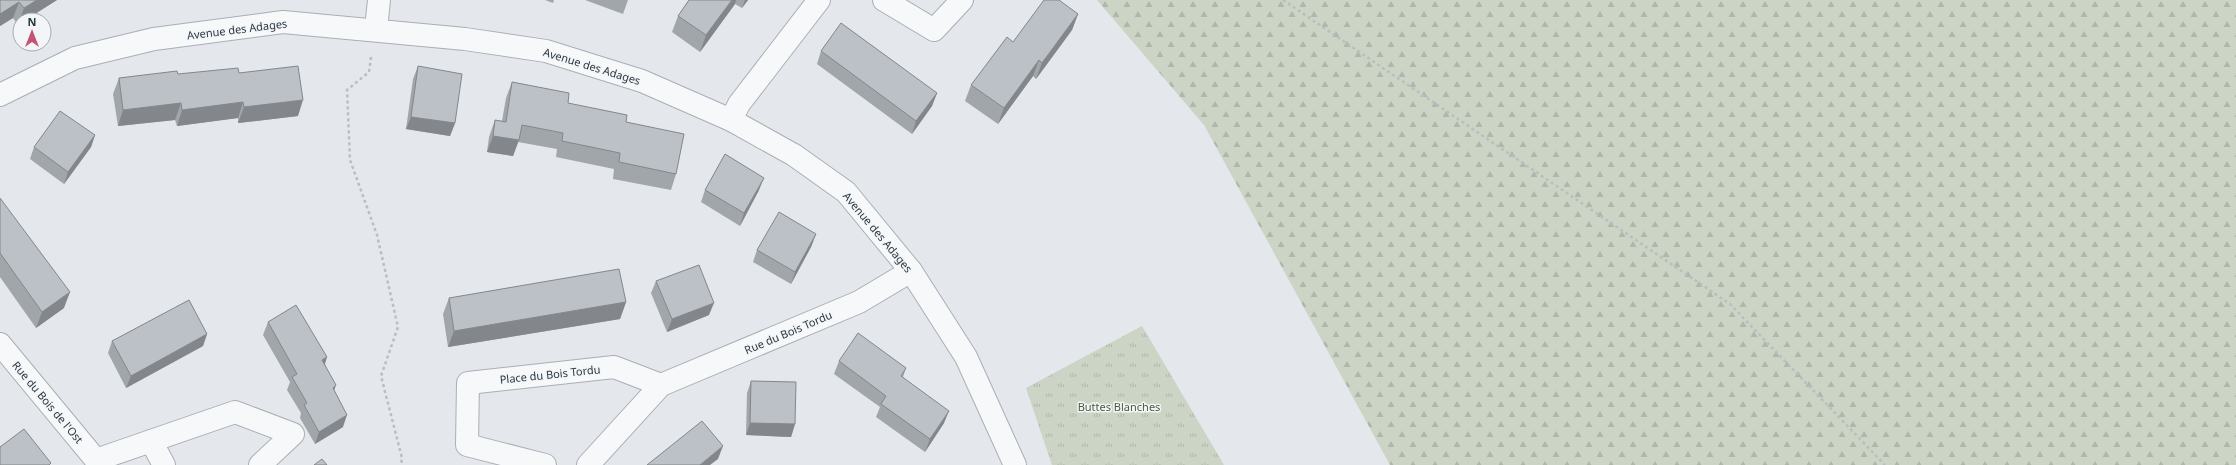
<svg xmlns="http://www.w3.org/2000/svg" width="2236" height="465" font-family="'Noto Sans',sans-serif">
<defs>
<pattern id="grass-tufts" width="24" height="20" patternUnits="userSpaceOnUse"><rect width="24" height="20" fill="#cbd4c5"/><path d="M3 7l-1-3M5 7V3M7 7l1-3M15 17l-1-3M17 17v-4M19 17l1-3" fill="none" stroke="#aeb7aa"/></pattern>
<pattern id="forest-firs" width="22" height="20" patternUnits="userSpaceOnUse"><rect width="22" height="20" fill="#cbd4c5"/><path d="M5 1l3.5 6h-7zM16 11l3.5 6h-7z" fill="#aeb7aa"/></pattern>
</defs>
<rect width="100%" height="100%" fill="#e4e7eb"/>
<polygon fill="url(#grass-tufts)" points="1142,326 1224,465 1052,465 1026,388"/>
<polygon fill="url(#forest-firs)" points="1097,0 2236,0 2236,465 1390,465 1204,125"/>
<g fill="none" stroke-linecap="round" stroke-linejoin="round">
<g stroke="#a9afb5" stroke-width="24">
<g id="street">
<polyline points="884,0 934,30 962,0"/>
<polyline points="376,29 379,0"/>
<polyline points="0,95 75,58 154,39 283,22 465,39 546,51 642,81 731,120 794,155 846,192 911,271 966,357 1015,465"/>
<polyline points="731,120 739,104 819,0"/>
<polyline points="0,344 96,460"/>
<polyline points="151,441 164,465"/>
<polyline points="96,460 235,412 293,434 260,465"/>
<polyline points="545,465 467,445 468,383 614,367 661,385"/>
<polyline points="588,465 661,385 859,302 911,271"/>
</g>
</g>
<g stroke="#b9bec2" stroke-width="2.5" stroke-dasharray="3 3" stroke-linecap="butt">
<polyline points="1283,0 1730,304 1885,465"/>
<polyline points="371,57 369,72 347,90 350,160 377,235 398,327 381,376 402,458 401,465"/>
</g>
<use href="#street" stroke="#f6f8f9" stroke-width="22"/>
</g>
<g fill="#a1a6ab">
<polygon points="0,0 57,0 18,25 13,18 0,26"/>
<polygon points="545,0 554,0 553,3"/>
<polygon points="585,0 628,0 623,14"/>
<polygon points="689,0 748,0 742,8 735,4 700,52 672,32 678,16"/>
<polygon points="1078,14 1072,30 1036,79 1033,76 998,124 965,101 971,85 1013,42"/>
<polygon points="821,51 937,93 932,106 912,134 817,64"/>
<polygon points="418,66 455,123 450,136 406,129 413,79"/>
<polygon points="239,73 298,116 238,123 238,118 177,126 175,120 118,126 113,94 119,78 178,74"/>
<polygon points="512,82 568,103 626,122 676,174 671,190 613,179 614,169 556,157 557,149 518,142 513,156 487,152 489,137 495,120 502,121 506,98"/>
<polygon points="95,135 91,147 64,184 30,159 34,147"/>
<polygon points="705,190 759,190 740,226 701,202"/>
<polygon points="0,198 64,308 36,328 0,277"/>
<polygon points="816,234 811,247 791,284 753,262 757,250"/>
<polygon points="656,281 709,315 667,332 651,293"/>
<polygon points="449,298 626,302 620,319 448,347 443,314"/>
<polygon points="268,322 327,357 325,364 334,391 343,427 315,444 300,418 301,413 287,390 290,382 263,335"/>
<polygon points="207,334 203,346 126,388 108,353 112,341"/>
<polygon points="839,361 906,368 903,377 944,423 925,452 876,417 880,407 834,374"/>
<polygon points="751,381 795,424 791,437 746,435 747,393"/>
</g>
<g fill="#83878b">
<polygon points="37,0 57,0 25,20 20,20 20,23 18,25 24,8"/>
<polygon points="732,0 736,0 735,4 700,52 706,35"/>
<polygon points="745,0 748,0 742,8"/>
<polygon points="19,2 13,18 0,26 0,14"/>
<polygon points="1078,14 1072,30 1036,79 1042,63"/>
<polygon points="1039,60 1033,76 998,124 1004,108"/>
<polygon points="937,93 932,106 912,134 916,121"/>
<polygon points="303,100 298,116 238,123 244,107"/>
<polygon points="243,102 238,118 177,126 182,110"/>
<polygon points="181,103 175,120 118,126 123,110"/>
<polygon points="411,117 455,123 450,136 406,129"/>
<polygon points="95,135 91,147 64,184 68,172"/>
<polygon points="493,136 519,140 513,156 487,152"/>
<polygon points="764,178 759,190 740,226 744,213"/>
<polygon points="816,234 811,247 791,284 795,272"/>
<polygon points="70,292 64,308 36,328 42,312"/>
<polygon points="626,302 620,319 448,347 454,331"/>
<polygon points="714,303 709,315 667,332 672,319"/>
<polygon points="207,334 203,346 126,388 131,376"/>
<polygon points="327,357 323,369 322,360"/>
<polygon points="336,385 332,397 333,388"/>
<polygon points="949,411 944,423 925,452 930,439"/>
<polygon points="347,415 343,427 315,444 319,432"/>
<polygon points="750,423 795,424 791,437 746,435"/>
<polygon points="723,446 718,459 710,465 700,465"/>
</g>
<g fill="#bbc1c7" stroke="#83878b">
<polygon points="0,0 37,0 24,8 19,2 0,14"/>
<polygon points="689,0 732,0 706,35 678,16"/>
<polygon points="1044,0 1059,0 1078,14 1042,63 1039,60 1004,108 971,85 1007,37 1013,42"/>
<polygon points="841,23 937,93 916,121 821,51"/>
<polygon points="298,66 303,100 244,107 243,102 182,110 181,103 123,110 119,78 177,71 178,74 238,68 239,73"/>
<polygon points="418,66 462,74 455,123 411,117"/>
<polygon points="512,82 569,93 568,103 627,115 626,122 684,134 676,174 619,162 620,153 562,141 563,133 522,125 519,140 493,136 495,120 506,122"/>
<polygon points="60,111 95,135 68,172 34,147"/>
<polygon points="725,154 764,178 744,213 705,190"/>
<polygon points="0,198 70,292 42,312 0,253"/>
<polygon points="779,212 816,234 795,272 757,250"/>
<polygon points="699,265 714,303 672,319 656,281"/>
<polygon points="619,269 626,302 454,331 449,298"/>
<polygon points="189,300 207,334 131,376 112,341"/>
<polygon points="296,305 327,357 322,360 336,385 333,388 347,415 319,432 304,405 307,403 292,377 297,374 268,322"/>
<polygon points="858,333 906,368 901,376 949,411 930,439 881,404 886,396 839,361"/>
<polygon points="751,381 796,382 795,424 750,423"/>
<polygon points="702,421 723,446 700,465 647,465"/>
<polygon points="24,429 51,463 49,465 0,465 0,447"/>
<polygon points="322,459 327,465 314,465"/>
</g>
<g text-anchor="middle" dominant-baseline="central" stroke-width="3" stroke-linejoin="round" paint-order="stroke">
<g font-size="11" fill="#2c3742" stroke="#f3f6f8">
<text transform="translate(237 29) rotate(-7)">Avenue des Adages</text>
<text transform="translate(592 66) rotate(17)">Avenue des Adages</text>
<text transform="translate(878 232) rotate(50)">Avenue des Adages</text>
<text transform="translate(788 332) rotate(-23)">Rue du Bois Tordu</text>
<text transform="translate(550 374) rotate(-6)">Place du Bois Tordu</text>
<text transform="translate(48 402) rotate(50)">Rue du Bois de l'Ost</text>
</g>
<g font-size="11" fill="#465d3b" stroke="#f3f6f8">
<text x="1119" y="406">Buttes Blanches</text>
</g>
</g>
<g transform="translate(32 32)"><circle r="19" fill="#f3f6f8" stroke="#a3aaaf"/>
<path d="M0-3L7 15L0 10L-7 15Z" fill="#c55375"/>
<text y="-6" font-size="11" font-weight="bold" text-anchor="middle" fill="#2c3742">N</text>
</g>
</svg>
